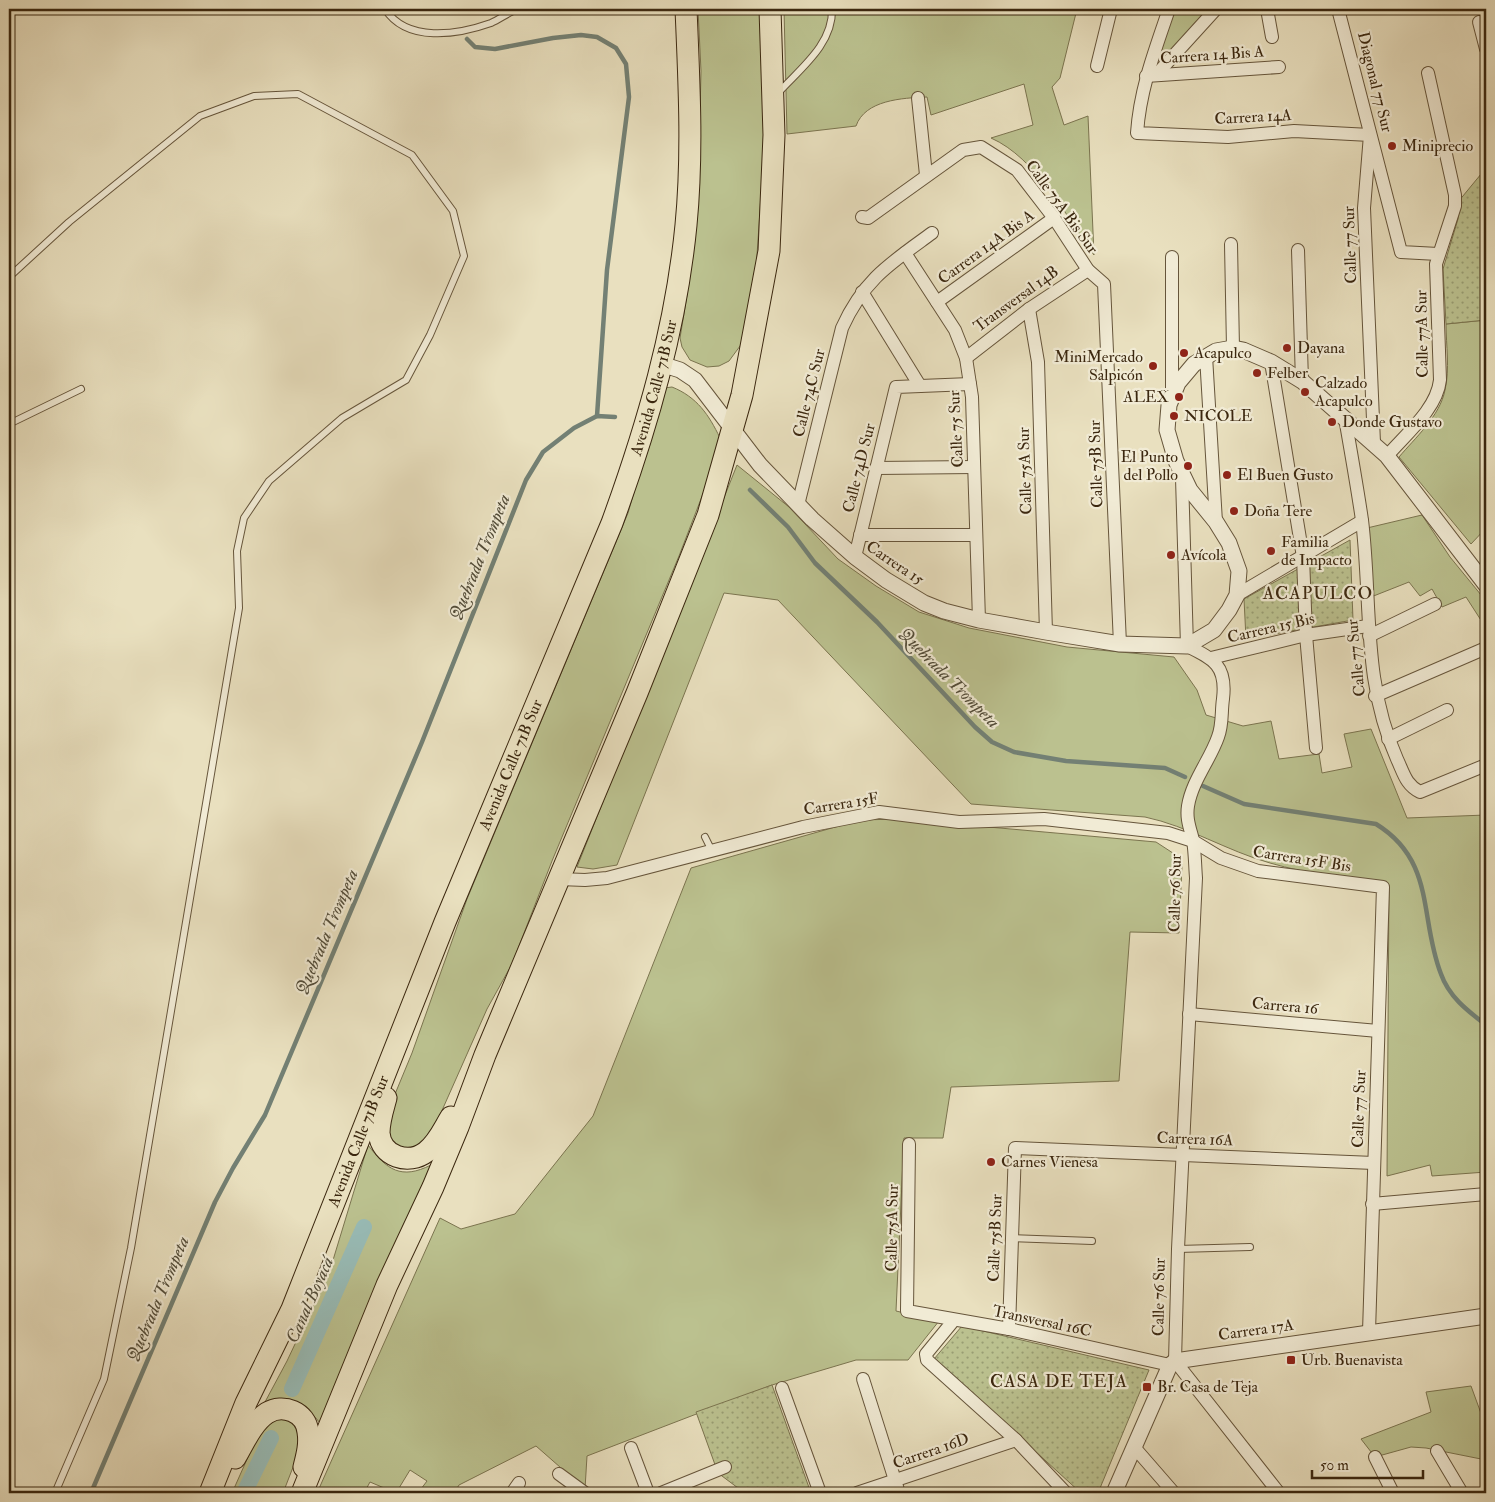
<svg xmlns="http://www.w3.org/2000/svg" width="1495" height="1502" font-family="'IM FELL Double Pica',serif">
<defs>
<pattern id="park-dots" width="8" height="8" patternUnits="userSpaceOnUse" patternTransform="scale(1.25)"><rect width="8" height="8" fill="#bbc18f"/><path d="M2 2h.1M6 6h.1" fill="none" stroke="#999d73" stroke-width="1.8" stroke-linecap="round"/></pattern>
</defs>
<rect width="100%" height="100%" fill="#e9e0bf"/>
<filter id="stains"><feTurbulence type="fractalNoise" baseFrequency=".004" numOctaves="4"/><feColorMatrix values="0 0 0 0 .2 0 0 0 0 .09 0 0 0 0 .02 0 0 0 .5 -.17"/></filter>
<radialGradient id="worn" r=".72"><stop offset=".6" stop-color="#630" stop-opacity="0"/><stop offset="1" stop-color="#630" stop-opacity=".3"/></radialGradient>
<g fill="#bbc18f" stroke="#7b744f">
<polygon points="698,9 762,9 766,121 756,270 743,342 729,361 719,366 707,367 690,360 682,347 680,338 687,295 699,157 701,71"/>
<path d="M784 9H1077L1060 78 1052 87 1064 125 1088 116 1094 255C1066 216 1036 158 991 138L1033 125 1024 84 931 115 927 97C902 98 865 100 856 126L787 134Z"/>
<polygon points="1170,9 1213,9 1165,65 1158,59"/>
<path d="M1486 320V528L1471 544 1399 457C1415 438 1440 416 1445 390 1450 369 1446 345 1446 324Z"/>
<path d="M672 387C697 397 709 415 720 438L706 486 679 556 552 861 512 964 487 1009 432 1133 412 1150 393 1144 388 1136V1111L412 1053 467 899 628 513 664 388Z"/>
<path d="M737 465 789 507 838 559 876 586 919 612 969 628 1067 647 1174 657 1197 690 1206 715 1243 726 1271 721 1279 759 1319 754 1322 773 1352 767 1344 734 1371 729 1407 818 1486 815V1172L1432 1176 1430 1165 1387 1176 1389 887C1350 879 1308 874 1270 863 1227 851 1188 826 1145 817L971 804 778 600 724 593 617 865 593 869 577 867Z"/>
<polygon points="1422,515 1450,557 1486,601 1486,628 1466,597 1442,607 1432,589 1420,596 1409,582 1371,597 1367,528"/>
<polygon points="899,819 1156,842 1179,857 1182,865 1179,933 1130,932 1119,1081 951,1087 943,1138 904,1138 896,1311 939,1321 908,1360 856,1360 772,1385 587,1456 585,1489 536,1446 459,1485 454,1493 418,1493 427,1481 410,1470 396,1493 370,1482 364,1493 317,1493 440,1218 461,1229 515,1214 593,1116 691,868 860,820"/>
<path d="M368 1145C387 1170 401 1180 431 1165L320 1423C302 1401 293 1396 265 1402L287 1361 330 1270Z"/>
<polygon points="1471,1386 1486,1427 1486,1460 1426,1448 1411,1447 1375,1457 1361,1439 1431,1412 1426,1392"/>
<polygon points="281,1417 298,1422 302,1444 283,1493 232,1493 260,1430"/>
</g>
<g fill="url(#park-dots)" stroke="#7b744f">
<polygon points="1486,168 1486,320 1446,324 1443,269 1458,219 1458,202"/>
<polygon points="1350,540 1353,620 1246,639 1244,599"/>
<polygon points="962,1326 1149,1370 1098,1493 1081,1493 934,1359"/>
<polygon points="772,1385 811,1493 740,1493 738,1488 718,1473 696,1412"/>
</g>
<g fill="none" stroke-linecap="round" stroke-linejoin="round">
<g stroke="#738074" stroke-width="4.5">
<polyline points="467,39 475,47 495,49 553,38 581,35 597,37 616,48 626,64 629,97 607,270 597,416"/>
<polyline points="750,490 788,527 815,563 877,622 975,727 992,742 1014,752 1066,761 1165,768 1185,777"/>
<path d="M1203 786 1244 804 1376 824C1436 861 1419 918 1441 974 1449 997 1468 1011 1486 1025"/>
<polyline points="91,1493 215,1202 233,1168 265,1115 422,742 526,480 543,452 574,428 597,416 615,417"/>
</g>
<g stroke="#98bcb7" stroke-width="16">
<polyline points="292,1389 364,1227"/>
<polyline points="244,1493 271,1438"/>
</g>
<g stroke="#66553b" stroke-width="8">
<g id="service">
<path d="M385 9C407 43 457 35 491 23 500 19 509 12 518 9"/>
<path d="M779 92C801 68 833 44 832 9"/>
<polyline points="9,277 69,222 200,116 254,96 298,94 412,155 453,211 464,256 430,335 406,380 342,418 269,481 244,518 237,551 239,608 131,1248 104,1379 55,1493"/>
<polyline points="9,424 81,389"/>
<polyline points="705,837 712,851"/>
<polyline points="1012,1238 1092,1241"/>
<polyline points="1178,1249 1250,1247"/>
</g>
</g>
<g stroke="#66553b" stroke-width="14">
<g id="minor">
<path d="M1169 9C1155 50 1140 89 1137 133L1228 137 1294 131 1370 135 1364 208 1374 443"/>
<polyline points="1267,9 1272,37"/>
<polyline points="1338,9 1401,252 1438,254"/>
<polyline points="1479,22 1486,49"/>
<polyline points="1097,66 1111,9"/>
<polyline points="1156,75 1216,9"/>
<polyline points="1146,76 1279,67"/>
<polyline points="918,98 926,175"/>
<polyline points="862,217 868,218 963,150 981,147 1017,170 1054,218 1088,270 1104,284 1120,644"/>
<polyline points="1231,244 1233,348"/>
<polyline points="1298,250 1302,381"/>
<polyline points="905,253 955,330 966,358 972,397 979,620"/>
<polyline points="1172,257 1172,394"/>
<polyline points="862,292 920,386"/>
<polyline points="937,302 1054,218"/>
<polyline points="1029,309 1038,362 1046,632"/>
<polyline points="1206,356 1216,522"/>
<polyline points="966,358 1029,309 1088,270"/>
<polyline points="1271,362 1303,557 1306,635 1316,748"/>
<path d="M1345 418C1351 452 1357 486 1362 520 1372 603 1362 681 1397 759 1404 774 1406 785 1420 792L1486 765"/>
<path d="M1387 456C1405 435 1437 409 1440 380L1436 264 1455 206V195L1428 73"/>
<polyline points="876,468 974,467"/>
<path d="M1182 478 1187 646C1214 659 1227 666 1223 699 1221 712 1223 724 1218 737 1210 760 1192 781 1188 806 1186 819 1190 828 1193 840 1195 852 1195 865 1196 878L1178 1249 1175 1361 1279 1493"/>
<path d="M798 505 842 328C864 279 891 263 932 233"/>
<polyline points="860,535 976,535"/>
<polyline points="855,557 896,387 970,384"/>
<polyline points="1237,595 1362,521"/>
<polyline points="1369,636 1435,604"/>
<polyline points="1211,658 1306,635 1368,626"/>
<polyline points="1375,696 1486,648"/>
<polyline points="1388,739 1447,710"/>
<polyline points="559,879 585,880 607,878 803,827 879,812 959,822 1044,819 1168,833 1193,841 1221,858 1258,871 1383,887 1369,1332"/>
<polyline points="1189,1014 1378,1031"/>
<polyline points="909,1144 907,1311 1009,1329 1170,1365"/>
<polyline points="1372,1204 1486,1194"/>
<polyline points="954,1320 926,1354 927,1360 1016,1440 1066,1493"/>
<polyline points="1009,1329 1015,1148 1374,1163"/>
<polyline points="863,1379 899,1493"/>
<polyline points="782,1388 820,1493"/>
<polyline points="1134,1447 1174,1493"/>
<polyline points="631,1448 648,1493"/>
<polyline points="1437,1451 1462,1493"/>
<polyline points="1375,1457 1393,1493"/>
<polyline points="559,1474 585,1493"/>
<polyline points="512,1493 519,1483"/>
<polyline points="661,1493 725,1467"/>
<polyline points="857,1493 1016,1440"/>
</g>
</g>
<g stroke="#66553b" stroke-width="17">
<g id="tertiary">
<polyline points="661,364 680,370 695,380 760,465 812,519 855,557 886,580 924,603 944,611 979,620 1046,632 1120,644 1187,646 1214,630 1229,610 1237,595 1239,571 1229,543 1216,522 1190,490 1176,461 1167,430 1169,405 1178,383 1194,364 1216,351 1233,348 1243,350 1271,362 1302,381 1387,456 1486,585"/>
<polyline points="1114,1493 1170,1365 1175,1361 1486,1316"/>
</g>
</g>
<g stroke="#3b270f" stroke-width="23">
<g id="trunk">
<path d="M386 1098C383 1109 379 1121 379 1133 381 1157 409 1165 426 1152 438 1143 444 1128 451 1117"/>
<path d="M235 1458C244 1443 252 1423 267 1413 283 1403 306 1412 308 1432 310 1444 307 1455 304 1467"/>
<path id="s1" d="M210 1493 246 1403 292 1309 445 922 612 523C647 427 676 328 686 225 693 153 689 81 686 9"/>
<polyline points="302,1493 387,1285 433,1187 458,1127 485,1055 637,693 708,515 742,395 769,251 774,135 770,9"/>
</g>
</g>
<use href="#service" stroke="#f1ebd5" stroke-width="6"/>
<use href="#minor" stroke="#f1ebd5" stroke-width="12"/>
<use href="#tertiary" stroke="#f1ebd5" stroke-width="15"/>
<use href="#trunk" stroke="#e9e0bf" stroke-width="21"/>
</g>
<g fill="#8f2418" stroke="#f1ebd5" stroke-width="2">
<circle cx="1392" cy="146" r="5"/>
<circle cx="1287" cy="348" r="5"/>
<circle cx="1184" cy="353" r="5"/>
<circle cx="1153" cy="366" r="5"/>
<circle cx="1257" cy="373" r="5"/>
<circle cx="1305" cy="392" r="5"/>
<circle cx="1179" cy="397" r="5"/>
<circle cx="1174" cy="416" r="5"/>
<circle cx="1332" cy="422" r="5"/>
<circle cx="1188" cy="466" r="5"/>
<circle cx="1227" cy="475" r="5"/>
<circle cx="1234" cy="511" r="5"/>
<circle cx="1271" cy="551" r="5"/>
<circle cx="1171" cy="555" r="5"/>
<circle cx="991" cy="1162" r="5"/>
<rect x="1286" y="1355" width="10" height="10" rx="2.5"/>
<rect x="1142" y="1382" width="10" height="10" rx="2.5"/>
</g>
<g text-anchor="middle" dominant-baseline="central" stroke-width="4.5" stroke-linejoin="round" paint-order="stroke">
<g font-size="16" fill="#3b270f" stroke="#f1ebd5">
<text transform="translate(1212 55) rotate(-4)">Carrera 14 Bis A</text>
<text transform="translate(1375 82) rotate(76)">Diagonal 77 Sur</text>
<text transform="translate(1253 117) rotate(-3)">Carrera 14A</text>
<text transform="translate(1062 207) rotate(54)">Calle 75A Bis Sur</text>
<text transform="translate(1350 245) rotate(-92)">Calle 77 Sur</text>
<text transform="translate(986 247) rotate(-36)">Carrera 14A Bis A</text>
<text transform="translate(1016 299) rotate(-36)">Transversal 14B</text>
<text transform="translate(1422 334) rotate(-91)">Calle 77A Sur</text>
<text stroke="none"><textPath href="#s1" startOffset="1192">Avenida Calle 71B Sur</textPath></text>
<text transform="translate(809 393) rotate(-76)">Calle 74C Sur</text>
<text transform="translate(956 429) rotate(-93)">Calle 75 Sur</text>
<text transform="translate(1096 464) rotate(-92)">Calle 75B Sur</text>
<text transform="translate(859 468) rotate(-76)">Calle 74D Sur</text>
<text transform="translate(1025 471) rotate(-92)">Calle 75A Sur</text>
<text transform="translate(895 563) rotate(34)">Carrera 15</text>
<text transform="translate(1271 628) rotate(-13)">Carrera 15 Bis</text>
<text transform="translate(1356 658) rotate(-96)">Calle 77 Sur</text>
<text stroke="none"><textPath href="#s1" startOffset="788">Avenida Calle 71B Sur</textPath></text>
<text transform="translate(841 804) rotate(-9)">Carrera 15F</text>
<text transform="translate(1302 859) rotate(9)">Carrera 15F Bis</text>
<text transform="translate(1175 893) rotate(-89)">Calle 76 Sur</text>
<text transform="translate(1285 1006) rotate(5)">Carrera 16</text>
<text transform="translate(1359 1109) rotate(-88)">Calle 77 Sur</text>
<text transform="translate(1195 1139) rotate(2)">Carrera 16A</text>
<text stroke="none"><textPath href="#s1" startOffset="382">Avenida Calle 71B Sur</textPath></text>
<text transform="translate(892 1228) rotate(-89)">Calle 75A Sur</text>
<text transform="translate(995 1238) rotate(-88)">Calle 75B Sur</text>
<text transform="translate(1159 1297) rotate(-89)">Calle 76 Sur</text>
<text transform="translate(1042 1321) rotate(12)">Transversal 16C</text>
<text transform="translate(1256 1330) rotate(-8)">Carrera 17A</text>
<text transform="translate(931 1451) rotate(-19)">Carrera 16D</text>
</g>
<g font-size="16" fill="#3b270f" stroke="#f1ebd5" text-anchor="start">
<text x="1402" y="146">Miniprecio</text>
<text x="1297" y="348">Dayana</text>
<text x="1194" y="353">Acapulco</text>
<text x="1143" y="357" text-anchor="end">MiniMercado<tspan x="1143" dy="18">Salpicón</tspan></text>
<text x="1267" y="373">Felber</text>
<text x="1315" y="383">Calzado<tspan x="1315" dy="18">Acapulco</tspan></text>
<text x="1169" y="397" text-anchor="end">ALEX</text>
<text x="1184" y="416">NICOLE</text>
<text x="1342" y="422">Donde Gustavo</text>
<text x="1178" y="457" text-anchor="end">El Punto<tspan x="1178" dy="18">del Pollo</tspan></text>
<text x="1237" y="475">El Buen Gusto</text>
<text x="1244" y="511">Doña Tere</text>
<text x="1281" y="542">Familia<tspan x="1281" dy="18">de Impacto</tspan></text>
<text x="1181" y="555">Avícola</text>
<text x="1001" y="1162">Carnes Vienesa</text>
<text x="1301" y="1360">Urb. Buenavista</text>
<text x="1157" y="1387">Br. Casa de Teja</text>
</g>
<g font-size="18" font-style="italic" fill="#524c39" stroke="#f1ebd5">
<text transform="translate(480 557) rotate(-68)">Quebrada Trompeta</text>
<text transform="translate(949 678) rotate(45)">Quebrada Trompeta</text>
<text transform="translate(327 932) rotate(-67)">Quebrada Trompeta</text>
<text transform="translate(158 1299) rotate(-67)">Quebrada Trompeta</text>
<text transform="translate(310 1300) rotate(-66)">Canal Boyacá</text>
</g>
<g font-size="18" letter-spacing="1" fill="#3b270f" stroke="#f1ebd5">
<text x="1318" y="593">ACAPULCO</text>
<text x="1059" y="1381">CASA DE TEJA</text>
</g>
</g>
<rect width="1495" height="1502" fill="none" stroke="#e9e0bf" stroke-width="30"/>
<rect x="10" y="10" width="1475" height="1482" fill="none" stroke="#3b270f" stroke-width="2.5"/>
<rect x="15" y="15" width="1465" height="1472" fill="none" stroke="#3b270f"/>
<path d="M1312 1470v8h111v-8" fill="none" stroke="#3b270f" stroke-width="2.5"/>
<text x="1320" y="1470" font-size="15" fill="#3b270f" stroke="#f1ebd5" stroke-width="4" paint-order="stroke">50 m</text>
<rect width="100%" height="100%" filter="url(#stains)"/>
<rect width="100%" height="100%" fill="url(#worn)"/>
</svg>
